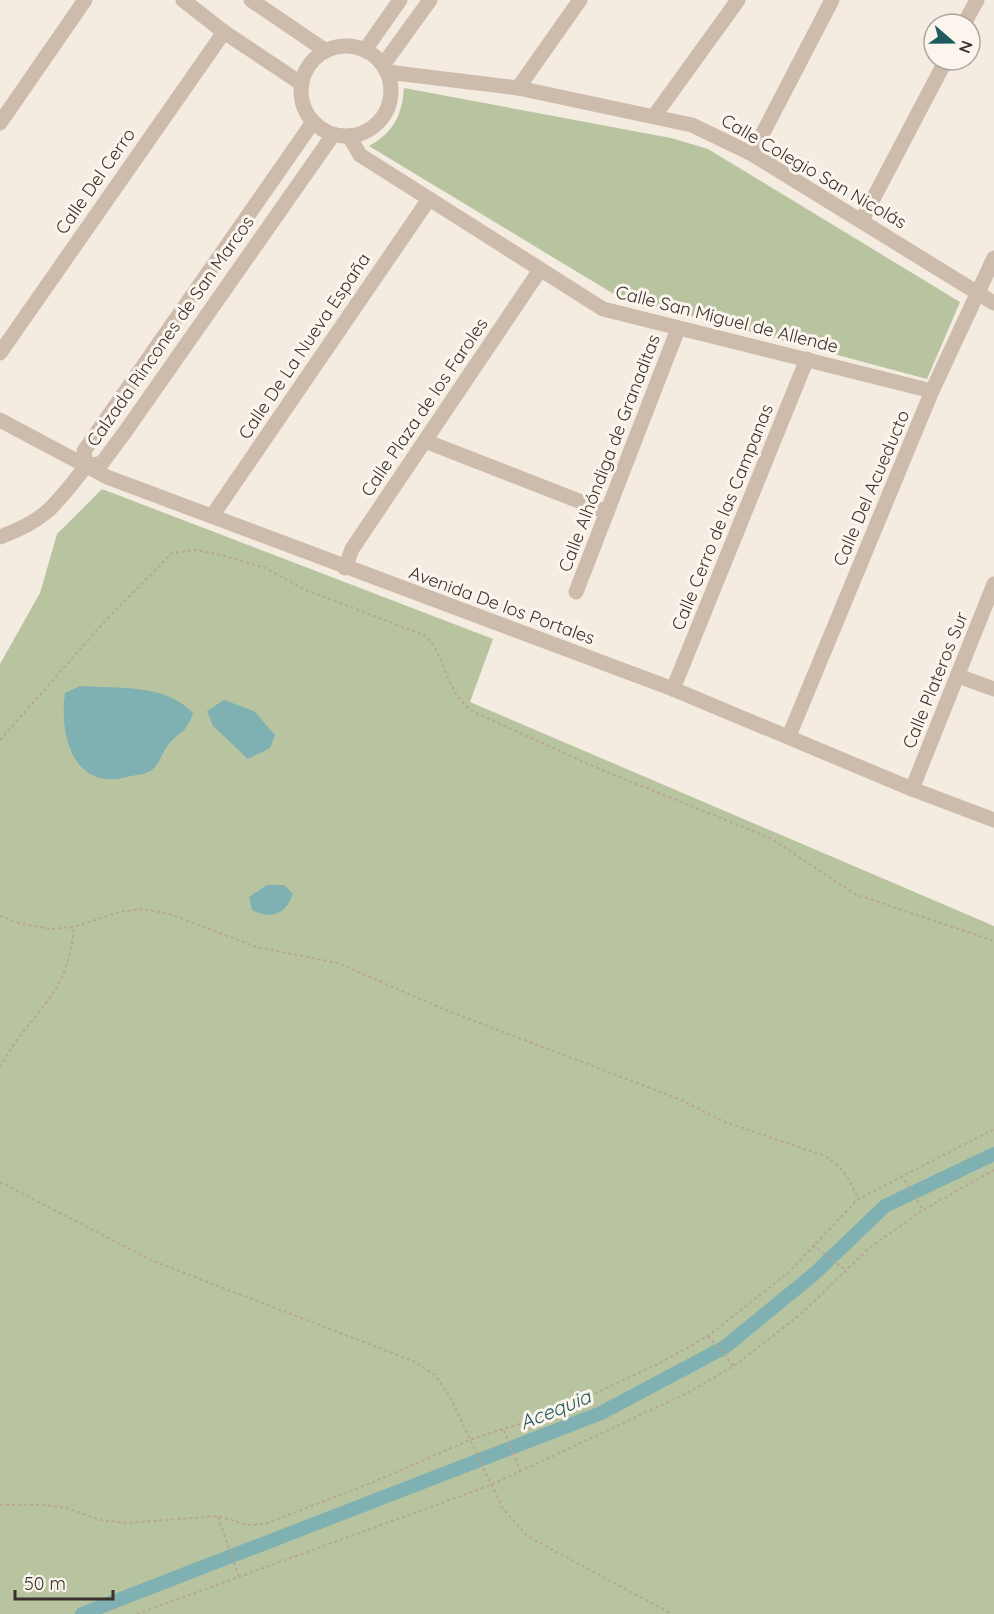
<svg xmlns="http://www.w3.org/2000/svg" width="994" height="1614" font-family="Quicksand,sans-serif">
<rect width="100%" height="100%" fill="#f4ebe1"/>
<g fill="#b8c4a0">
<path d="M404 88 671 138 708 149 960 302 927 379 617 296 369 146C393 133 402 116 404 88Z"/>
<polygon points="102,489 493,639 470,702 994,926 994,1614 0,1614 0,664 40,593 57,534"/>
</g>
<g fill="#7fb0b2">
<path d="M80 686C119 689 164 683 193 713 185 736 180 730 168 745 161 754 160 765 150 771 144 775 134 775 127 777 73 791 59 735 65 693Z"/>
<polygon points="224,700 254,711 275,735 270,748 248,759 213,726 207,711"/>
<path d="M267 885H284L293 894C286 914 271 920 252 910L249 897Z"/>
</g>
<g fill="none" stroke-linecap="round" stroke-linejoin="round">
<polyline stroke="#7fb0b2" stroke-width="14" points="82,1614 601,1413 725,1347 814,1274 885,1206 994,1154"/>
<g stroke="#b9a596" stroke-width="2" stroke-dasharray="3 3" stroke-linecap="butt">
<path d="M0 740 106 620 172 553 196 550 222 555 265 568 306 590 426 636C447 659 446 694 474 712L597 768 770 838 855 894 994 941"/>
<path d="M0 916 18 923 51 929 74 927 119 912 143 909 170 914 256 947 338 963 443 1009 679 1099 725 1122 825 1156C843 1167 850 1180 858 1199"/>
<path d="M0 1067C30 1011 68 999 74 927"/>
<polyline points="901,1175 923,1210"/>
<polyline points="0,1182 153,1261 413,1361 435,1375 450,1397 503,1509 527,1536 672,1614"/>
<polyline points="813,1245 844,1269"/>
<polyline points="708,1336 734,1366"/>
<polyline points="504,1430 520,1471"/>
<polyline points="0,1505 46,1505 67,1508 101,1520 128,1523 218,1516 248,1525 265,1524 376,1481 472,1439 551,1414 658,1364 708,1336 789,1272 858,1199 994,1129"/>
<polyline points="218,1517 239,1577"/>
<polyline points="137,1614 491,1485 685,1394 734,1366 801,1314 869,1248 923,1210 994,1170"/>
</g>
<g stroke="#cdbbac" stroke-width="15">
<polyline points="183,0 224,32 302,84"/>
<polyline points="251,0 326,51"/>
<polyline points="964,24 977,0"/>
<circle cx="346" cy="91" r="45"/>
<polyline points="365,50 400,0"/>
<polyline points="383,65 430,0"/>
<polyline points="387,72 518,88 692,125 752,154 994,303"/>
<polyline points="518,88 580,0"/>
<polyline points="655,115 738,0"/>
<polyline points="0,123 85,0"/>
<polyline points="349,136 360,155 603,309 932,391"/>
<polyline points="752,154 832,0"/>
<polyline points="862,220 946,60"/>
<polyline points="0,353 224,32"/>
<polyline points="0,420 107,477 673,689 912,789 994,820"/>
<polyline points="425,441 607,512"/>
<polyline points="86,466 102,463 125,432 333,135"/>
<polyline points="86,466 84,451 313,122"/>
<polyline points="212,516 429,199"/>
<path d="M0 537C47 520 56 504 86 466"/>
<polyline points="345,568 352,549 540,270"/>
<polyline points="576,592 678,329"/>
<polyline points="958,676 994,689"/>
<polyline points="673,689 807,359"/>
<polyline points="789,736 932,391 994,258"/>
<polyline points="912,789 994,584"/>
</g>
</g>
<g text-anchor="middle" dominant-baseline="central" stroke-width="6" stroke-linejoin="round" paint-order="stroke">
<g font-size="18" fill="#3b302b" stroke="#fbf5ee">
<text transform="translate(814 171) rotate(30)">Calle Colegio San Nicolás</text>
<text transform="translate(95 181) rotate(-55)">Calle Del Cerro</text>
<text transform="translate(727 319) rotate(14)">Calle San Miguel de Allende</text>
<text transform="translate(170 331) rotate(-55)">Calzada Rincones de San Marcos</text>
<text transform="translate(304 346) rotate(-56)">Calle De La Nueva España</text>
<text transform="translate(424 407) rotate(-56)">Calle Plaza de los Faroles</text>
<text transform="translate(609 453) rotate(-69)">Calle Alhóndiga de Granaditas</text>
<text transform="translate(871 488) rotate(-67)">Calle Del Acueducto</text>
<text transform="translate(722 517) rotate(-68)">Calle Cerro de las Campanas</text>
<text transform="translate(502 605) rotate(20)">Avenida De los Portales</text>
<text transform="translate(935 680) rotate(-68)">Calle Plateros Sur</text>
</g>
<g font-size="20" font-style="italic" fill="#1f5a5e" stroke="#fbf5ee">
<text transform="translate(555 1409) rotate(-22)">Acequia</text>
</g>
</g>
<g transform="translate(952 42) rotate(110)"><circle r="28" fill="#fbf5ee" stroke="#aea6a0" stroke-width="1.5"/>
<path d="M0-4.5L10 22L0 15L-10 22Z" fill="#1f5a5e"/>
<text y="-9" font-size="16" font-weight="bold" text-anchor="middle" fill="#3b302b">N</text>
</g>
<path d="M15 1590v9h98v-9" fill="none" stroke="#3b302b" stroke-width="3"/>
<text x="24" y="1590" font-size="18" fill="#3b302b" stroke="#fbf5ee" stroke-width="4.5" paint-order="stroke">50 m</text>
</svg>
